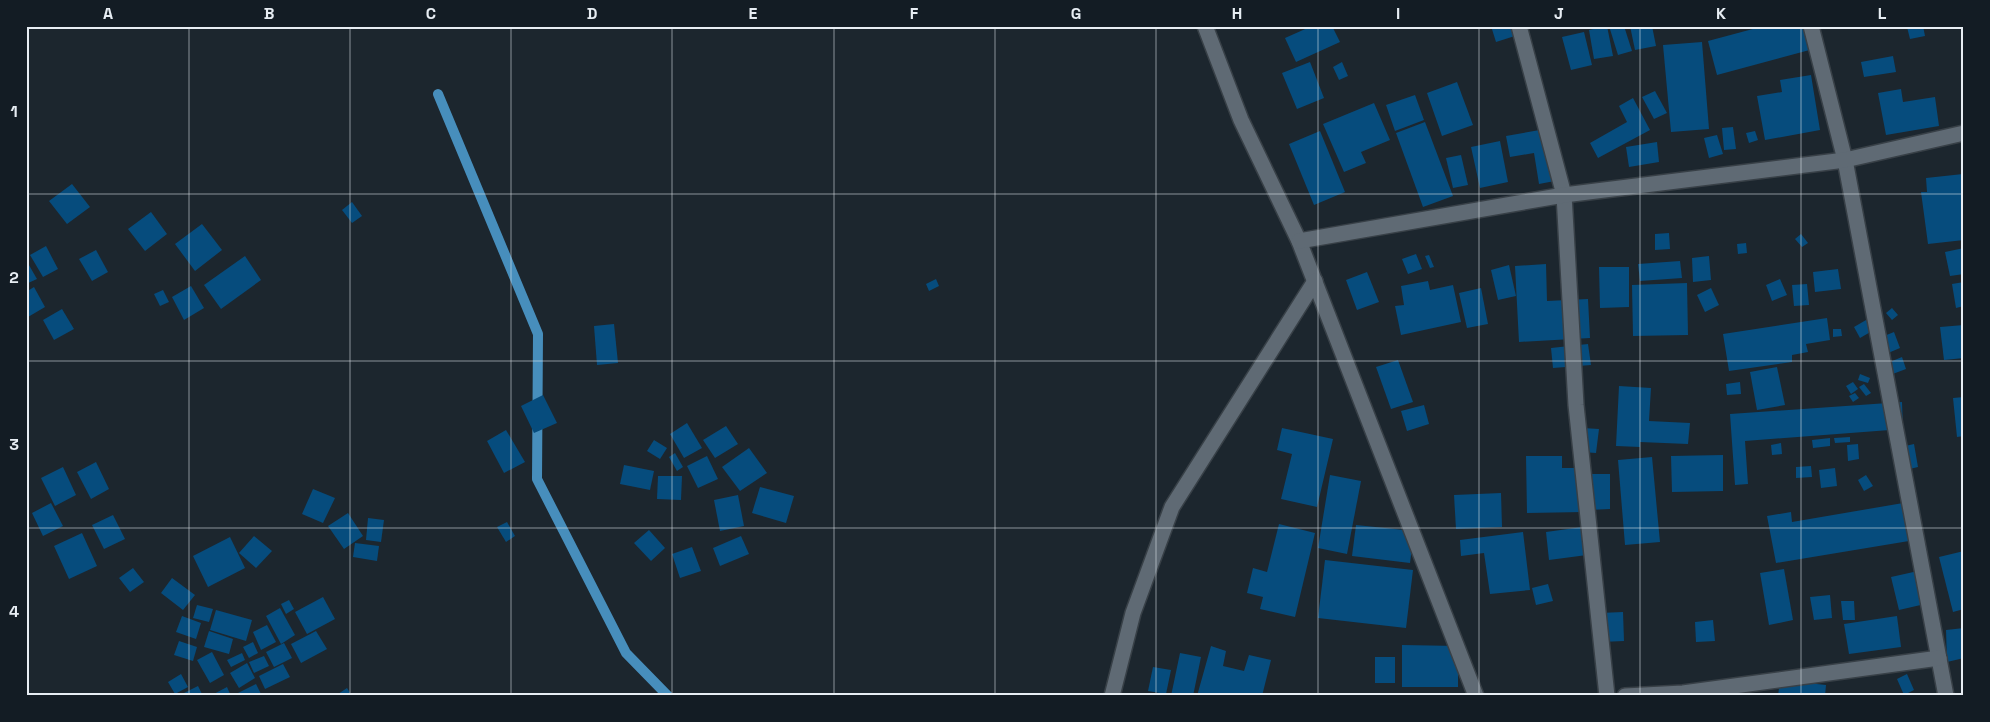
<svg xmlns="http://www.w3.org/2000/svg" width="1990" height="722" font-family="'Space Grotesk',sans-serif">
<rect width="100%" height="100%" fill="#1c262e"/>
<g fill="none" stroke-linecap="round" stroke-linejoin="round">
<polyline stroke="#478ebc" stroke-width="10" points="438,94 538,334 537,479 626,653 668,696"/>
</g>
<g fill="#064c7d">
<polygon points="1312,26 1332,26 1340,42 1296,62 1285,38"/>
<polygon points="1491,26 1515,26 1518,35 1496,42"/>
<polygon points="1607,26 1613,56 1594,59 1589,30"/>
<polygon points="1609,26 1624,26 1632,51 1618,55"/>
<polygon points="1630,26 1652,26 1656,46 1635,50"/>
<polygon points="1764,26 1811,26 1817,48 1717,75 1708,41"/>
<polygon points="1923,26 1925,36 1910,39 1907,27"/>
<polygon points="1584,32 1592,65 1571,70 1562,37"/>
<polygon points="1702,42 1709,129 1671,132 1663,45"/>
<polygon points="1893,56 1896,72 1864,77 1861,62"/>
<polygon points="1310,62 1324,98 1297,109 1282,73"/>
<polygon points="1342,62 1348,76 1339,80 1333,67"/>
<polygon points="1811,75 1820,130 1765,140 1757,96 1782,92 1780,80"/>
<polygon points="1457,82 1473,125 1442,136 1427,93"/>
<polygon points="1901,89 1903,102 1935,97 1939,126 1886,135 1878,93"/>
<polygon points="1655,91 1667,113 1654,119 1642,97"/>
<polygon points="1415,95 1424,120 1395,131 1386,105"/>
<polygon points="1633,98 1650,130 1598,158 1590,143 1627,122 1619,106"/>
<polygon points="1374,103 1390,140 1361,152 1366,163 1344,172 1323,124"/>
<polygon points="1425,122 1453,196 1423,207 1396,133"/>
<polygon points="1733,127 1736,149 1724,150 1722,128"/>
<polygon points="1551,128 1560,180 1539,184 1534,153 1510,157 1506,136"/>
<polygon points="1320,131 1345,192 1314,205 1289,144"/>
<polygon points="1755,131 1758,140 1749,143 1746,133"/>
<polygon points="1717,135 1723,154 1709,158 1704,138"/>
<polygon points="1500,141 1508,182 1480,188 1471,147"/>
<polygon points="1657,142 1659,162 1629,167 1626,147"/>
<polygon points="1461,155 1468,185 1453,188 1446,158"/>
<polygon points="1963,174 1964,240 1928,244 1921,192 1927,192 1926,178"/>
<polygon points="72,184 90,207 67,224 49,201"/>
<polygon points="352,202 362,216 352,223 342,210"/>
<polygon points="151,212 167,234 145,251 128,229"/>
<polygon points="202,224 222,250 195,271 175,244"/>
<polygon points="1669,233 1670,249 1655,250 1655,234"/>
<polygon points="1801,234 1808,243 1802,247 1795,239"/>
<polygon points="1746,243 1747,253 1738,254 1737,244"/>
<polygon points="46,246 58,269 43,277 30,255"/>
<polygon points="1964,248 1964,274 1950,276 1945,252"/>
<polygon points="96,250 108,272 92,281 79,259"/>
<polygon points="1416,254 1422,269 1408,274 1402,259"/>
<polygon points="1429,255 1434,267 1430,268 1425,256"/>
<polygon points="245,256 261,280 221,309 204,285"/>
<polygon points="1709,256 1711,280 1693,282 1692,258"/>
<polygon points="26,260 37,279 26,284"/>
<polygon points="1680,261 1682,278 1640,281 1638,264"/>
<polygon points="1546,264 1547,301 1588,299 1590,338 1519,342 1515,266"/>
<polygon points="1509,265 1516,296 1498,300 1491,270"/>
<polygon points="1599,267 1629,267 1629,307 1600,308"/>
<polygon points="1838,269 1841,289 1815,292 1813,272"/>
<polygon points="1367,272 1379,302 1357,310 1346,280"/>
<polygon points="936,279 939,286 929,291 926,284"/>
<polygon points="1780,279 1787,295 1772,301 1766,285"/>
<polygon points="1428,281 1430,290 1453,285 1461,322 1401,335 1395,306 1404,305 1401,286"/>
<polygon points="1964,282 1964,306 1956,308 1952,284"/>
<polygon points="1687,283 1688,335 1633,336 1632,285"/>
<polygon points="1807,284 1809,305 1794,306 1792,285"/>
<polygon points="191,286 204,308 184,320 172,297"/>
<polygon points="34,287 45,307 28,317 26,313 26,292"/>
<polygon points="1481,288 1488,324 1467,328 1459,293"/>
<polygon points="1711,288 1719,305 1705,312 1697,295"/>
<polygon points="163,290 169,302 160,306 154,294"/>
<polygon points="1892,308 1898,315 1892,320 1886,313"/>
<polygon points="62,309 74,329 54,340 43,320"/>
<polygon points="1873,316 1879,327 1860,338 1854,327"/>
<polygon points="1827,318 1830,340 1806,344 1808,352 1792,355 1792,362 1729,371 1723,334"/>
<polygon points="614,324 618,363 597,365 594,326"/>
<polygon points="1964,325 1964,358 1944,360 1940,327"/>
<polygon points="1833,329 1841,329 1842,336 1833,337"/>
<polygon points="1894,332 1900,348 1881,356 1874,340"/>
<polygon points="1588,344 1591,365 1553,368 1551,348"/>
<polygon points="1902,357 1906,369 1890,375 1885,364"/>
<polygon points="1398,360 1413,402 1391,409 1376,367"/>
<polygon points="1777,367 1785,405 1757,410 1750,372"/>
<polygon points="1860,374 1870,378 1868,383 1858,380"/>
<polygon points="1740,382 1741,394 1727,395 1726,384"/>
<polygon points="1853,382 1858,389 1851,394 1846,386"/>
<polygon points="1864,384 1871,393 1866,396 1859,387"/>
<polygon points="1619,386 1651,388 1649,421 1690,423 1688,444 1640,442 1640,447 1616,446"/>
<polygon points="1855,393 1859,398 1853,402 1849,396"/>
<polygon points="543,395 557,423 534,433 521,406"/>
<polygon points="1964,397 1964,436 1957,437 1953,398"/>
<polygon points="1902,402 1903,429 1745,441 1748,484 1735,485 1730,414"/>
<polygon points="1424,405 1429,424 1407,431 1401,411"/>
<polygon points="687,423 702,448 684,458 670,434"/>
<polygon points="726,426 738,444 715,458 703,440"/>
<polygon points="1282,428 1333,439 1317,507 1281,499 1292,454 1277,450"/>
<polygon points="1583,428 1599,429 1596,453 1582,452"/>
<polygon points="506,430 525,462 504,473 487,441"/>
<polygon points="1850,437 1850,442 1835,443 1834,438"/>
<polygon points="1830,438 1830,446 1813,448 1812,440"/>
<polygon points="654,440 667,448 660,459 647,451"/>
<polygon points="1781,443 1782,454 1772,455 1771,445"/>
<polygon points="1858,444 1859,459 1848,461 1847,445"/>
<polygon points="1914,444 1918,467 1897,472 1892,449"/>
<polygon points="749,448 767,473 740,491 722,467"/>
<polygon points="675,453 683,467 677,471 669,457"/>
<polygon points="1723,455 1723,491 1672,492 1671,456"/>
<polygon points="707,456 718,479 698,488 687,466"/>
<polygon points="1526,456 1562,456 1562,468 1583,468 1584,512 1527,513"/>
<polygon points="1652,457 1660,542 1625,545 1618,460"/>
<polygon points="96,462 109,489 91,499 77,472"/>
<polygon points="624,465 654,471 650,490 620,484"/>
<polygon points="1811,466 1812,477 1796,478 1796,467"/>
<polygon points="63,467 76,495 55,506 41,478"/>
<polygon points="1835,468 1837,486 1821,488 1819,470"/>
<polygon points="1588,474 1610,474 1610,509 1589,510"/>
<polygon points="1330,475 1361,481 1347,554 1318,548"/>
<polygon points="1866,475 1873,486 1864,491 1858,480"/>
<polygon points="658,476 682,476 681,500 657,499"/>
<polygon points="760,487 794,496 786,523 752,513"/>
<polygon points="313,489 335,498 323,523 302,514"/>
<polygon points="1501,493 1502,527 1456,529 1454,495"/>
<polygon points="738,495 744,526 720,531 714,500"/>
<polygon points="1909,502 1915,540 1776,563 1767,516 1791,512 1792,522"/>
<polygon points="51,503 63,526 43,536 32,513"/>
<polygon points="348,513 363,536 344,549 328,526"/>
<polygon points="113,515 125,539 104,549 92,525"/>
<polygon points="368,518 384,520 381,542 366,540"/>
<polygon points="507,522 515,536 506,542 497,527"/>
<polygon points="1279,524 1315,533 1295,617 1260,609 1263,597 1247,593 1253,568 1267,572"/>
<polygon points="1356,525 1414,531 1410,563 1352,556"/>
<polygon points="1597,525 1599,543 1585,545 1587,555 1549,560 1546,532"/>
<polygon points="649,530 665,548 651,561 634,543"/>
<polygon points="1523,532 1530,590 1490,594 1484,553 1461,556 1460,540"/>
<polygon points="82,533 97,566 69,579 54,546"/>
<polygon points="254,536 272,551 256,568 239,553"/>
<polygon points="741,536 749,554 720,566 713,548"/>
<polygon points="230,537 245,568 208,587 193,556"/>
<polygon points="355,543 379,546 377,561 353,557"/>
<polygon points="692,547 701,571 680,578 672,554"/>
<polygon points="1964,551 1964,609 1953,612 1939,557"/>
<polygon points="1325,560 1413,570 1406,628 1318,618"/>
<polygon points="133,568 144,582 130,592 119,578"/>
<polygon points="1784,569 1793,620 1769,625 1760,573"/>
<polygon points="1918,571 1925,604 1899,610 1891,577"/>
<polygon points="172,578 195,595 183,610 161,593"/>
<polygon points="1548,584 1553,601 1536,605 1532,588"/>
<polygon points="1830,595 1832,618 1814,620 1810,597"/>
<polygon points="323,597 335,619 307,634 295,612"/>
<polygon points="289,600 294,609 286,614 281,604"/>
<polygon points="1841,601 1854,601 1855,620 1843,620"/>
<polygon points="197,605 213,609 209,622 193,618"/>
<polygon points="280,608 295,635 281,644 266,616"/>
<polygon points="216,610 252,620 246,641 210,630"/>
<polygon points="1623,612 1624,641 1601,642 1600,613"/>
<polygon points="182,616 201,623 196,639 176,632"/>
<polygon points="1897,616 1901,647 1849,654 1844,624"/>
<polygon points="1713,620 1715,641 1696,642 1695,622"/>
<polygon points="267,625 276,642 261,650 253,632"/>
<polygon points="1964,628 1964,658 1947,662 1946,630"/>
<polygon points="209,631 233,639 229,654 204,647"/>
<polygon points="316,631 327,649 301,663 291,644"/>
<polygon points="179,641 197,647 193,661 174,655"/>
<polygon points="253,642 258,653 249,658 243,647"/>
<polygon points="284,643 292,658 274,667 266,652"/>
<polygon points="1402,645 1458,646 1458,687 1402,687"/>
<polygon points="1211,646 1226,651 1223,666 1244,671 1249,655 1271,660 1262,696 1197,696"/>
<polygon points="212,652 224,675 210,683 197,660"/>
<polygon points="242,653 245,660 231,667 227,660"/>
<polygon points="1180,653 1201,657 1193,696 1171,696"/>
<polygon points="264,656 269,666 254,673 249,662"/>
<rect x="1375" y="657" width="20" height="26"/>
<polygon points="247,663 255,678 239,688 230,673"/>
<polygon points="283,664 290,677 265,689 259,676"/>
<polygon points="1153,667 1171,670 1166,694 1148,691"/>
<polygon points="181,674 188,687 175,694 168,682"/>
<polygon points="1907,674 1914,690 1904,695 1897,679"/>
<polygon points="1780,680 1826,685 1825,696 1778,696"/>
<polygon points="256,684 262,696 232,696"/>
<polygon points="198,686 203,696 186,696 184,693"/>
<polygon points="227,687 231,696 210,696"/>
<polygon points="347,688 352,696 335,696"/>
</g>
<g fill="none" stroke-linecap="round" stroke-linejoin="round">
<g stroke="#384047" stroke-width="18">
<g id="minor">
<polyline points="1205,26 1241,120 1299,241 1476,696"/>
<polyline points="1519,26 1564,195 1576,405 1607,696"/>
<polyline points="1811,26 1845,160 1946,696"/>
<polyline points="1299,241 1564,195 1845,160 1964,133"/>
<polyline points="1112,696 1133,613 1172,507 1315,281"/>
<polyline points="1625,696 1683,693 1939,658"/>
</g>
</g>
<use href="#minor" stroke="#5f6a74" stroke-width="15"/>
</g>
<path fill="none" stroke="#e7edf3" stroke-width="1" stroke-opacity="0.55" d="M189 26V696M350 26V696M511 26V696M672 26V696M834 26V696M995 26V696M1156 26V696M1318 26V696M1479 26V696M1640 26V696M1801 26V696M26 194H1964M26 361H1964M26 528H1964"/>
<rect width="1990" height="722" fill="none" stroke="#131c24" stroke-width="55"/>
<rect x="28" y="28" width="1934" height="666" fill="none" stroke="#e7edf3" stroke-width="2"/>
<g font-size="16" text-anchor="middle" font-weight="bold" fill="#e7edf3">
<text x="108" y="19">A</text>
<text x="269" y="19">B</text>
<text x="431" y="19">C</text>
<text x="592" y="19">D</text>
<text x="753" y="19">E</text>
<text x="914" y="19">F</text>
<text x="1076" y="19">G</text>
<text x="1237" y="19">H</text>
<text x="1398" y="19">I</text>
<text x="1559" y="19">J</text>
<text x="1721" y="19">K</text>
<text x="1882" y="19">L</text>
<text x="14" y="117">1</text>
<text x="14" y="283">2</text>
<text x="14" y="450">3</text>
<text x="14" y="617">4</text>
</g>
</svg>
